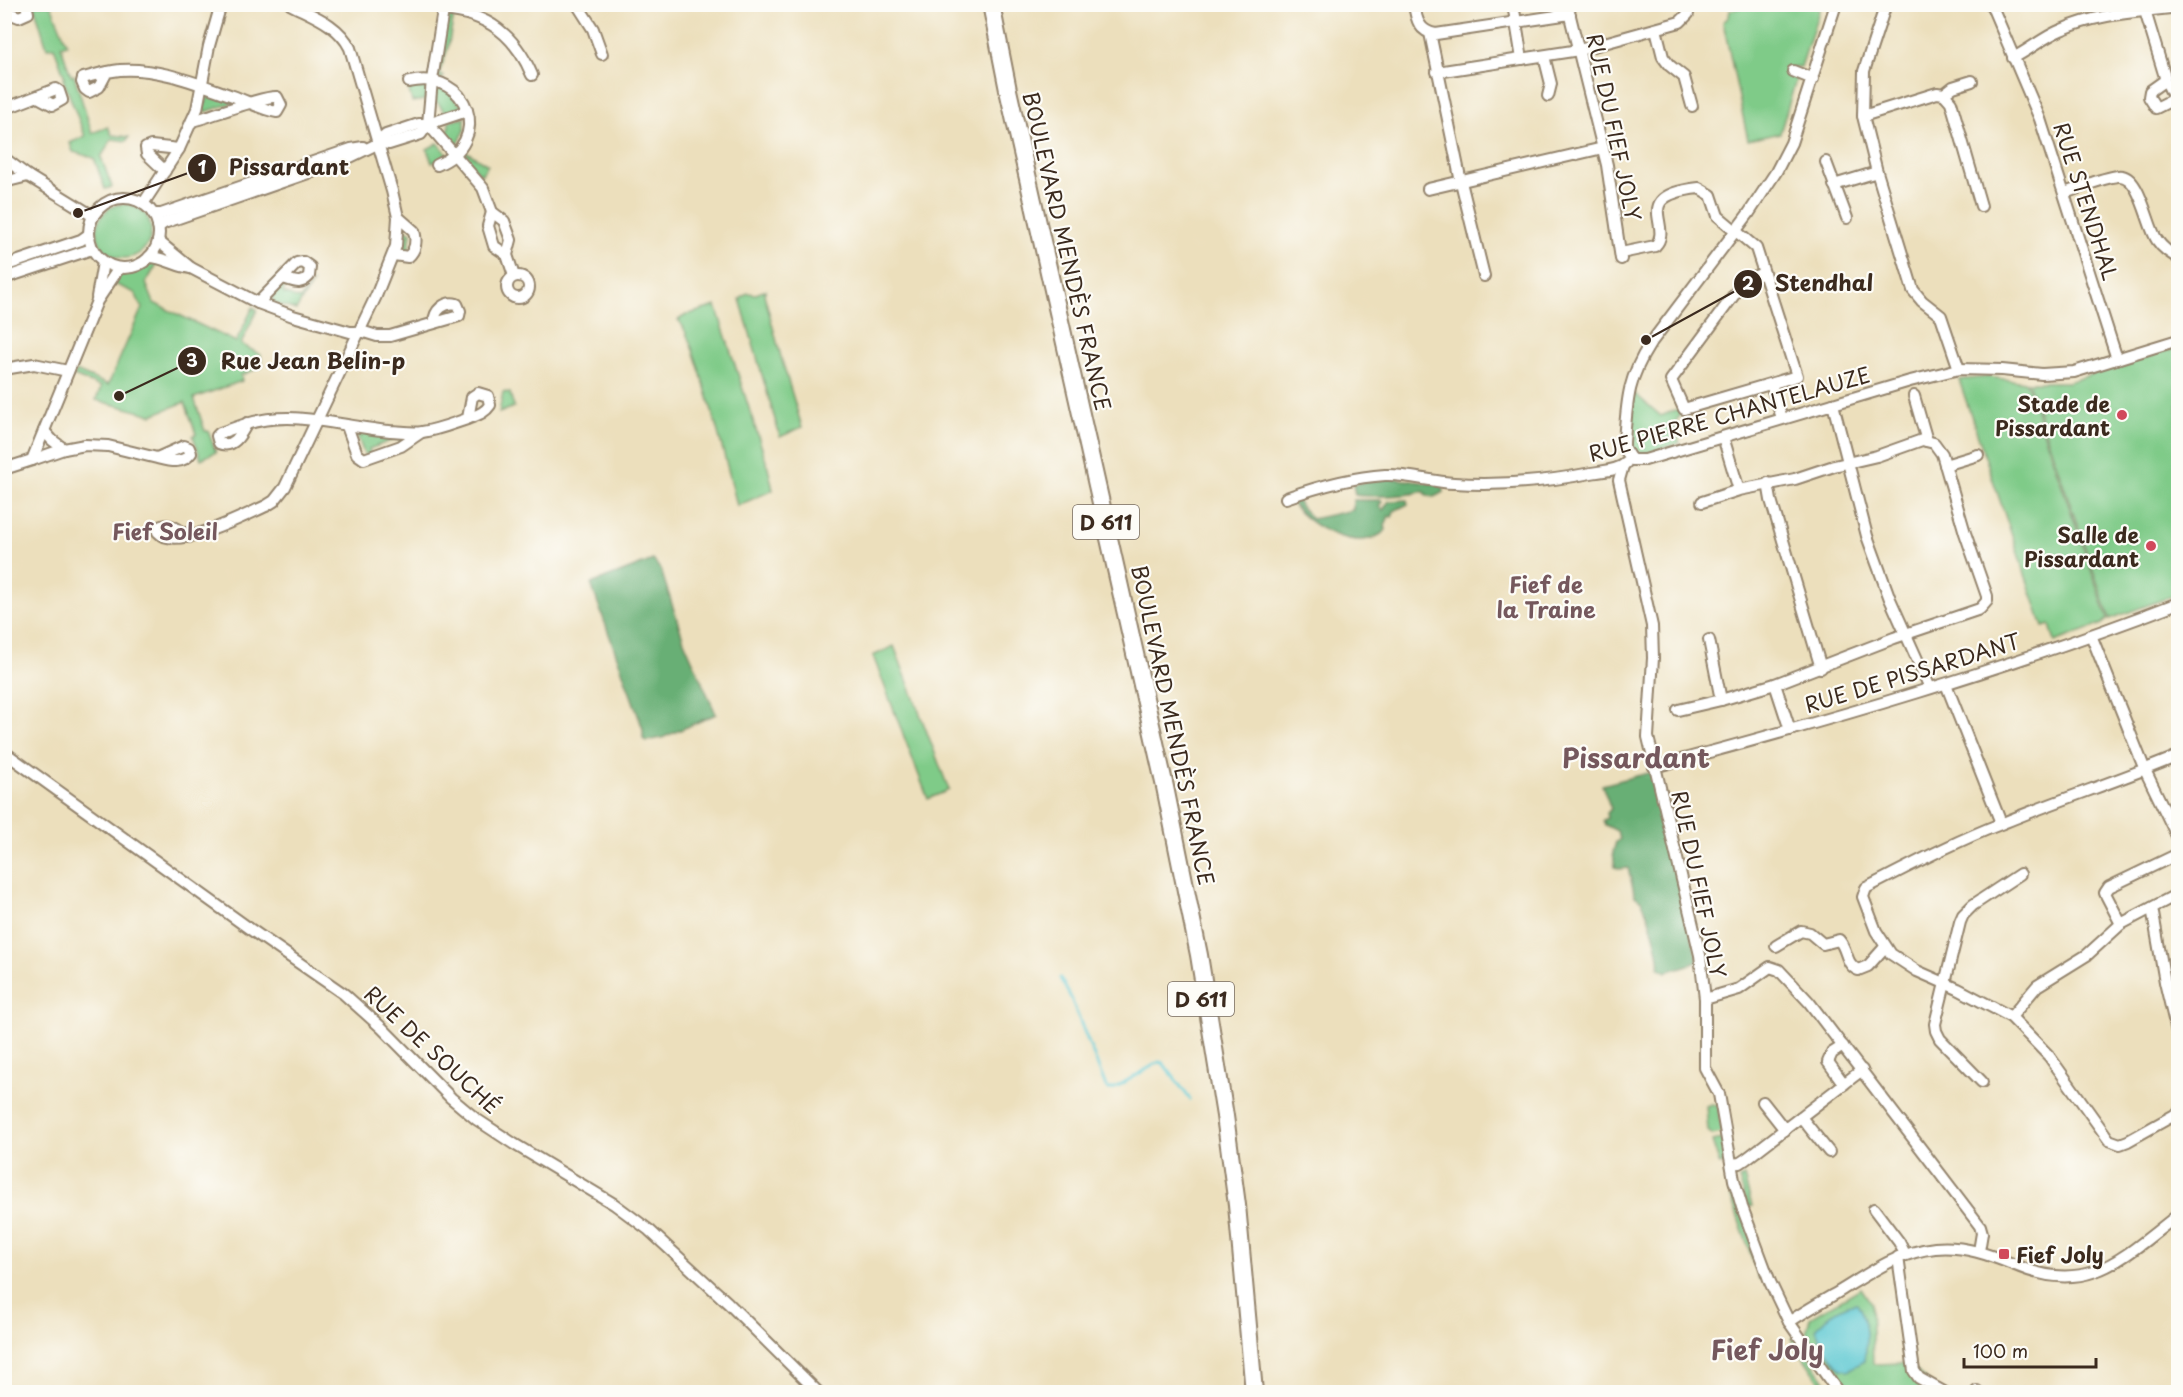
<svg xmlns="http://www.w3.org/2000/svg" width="2183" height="1397" font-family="'Playpen Sans',sans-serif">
<rect width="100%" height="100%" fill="#fdfcf7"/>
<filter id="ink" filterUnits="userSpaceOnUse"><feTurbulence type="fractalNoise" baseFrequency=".0167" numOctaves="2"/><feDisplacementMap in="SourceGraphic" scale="12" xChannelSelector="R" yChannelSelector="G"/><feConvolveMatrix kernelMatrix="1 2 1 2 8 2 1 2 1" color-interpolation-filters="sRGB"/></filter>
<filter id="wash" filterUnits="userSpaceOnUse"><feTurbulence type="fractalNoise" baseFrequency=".008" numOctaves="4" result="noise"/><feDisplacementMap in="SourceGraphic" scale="24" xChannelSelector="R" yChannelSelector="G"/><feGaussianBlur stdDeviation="1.35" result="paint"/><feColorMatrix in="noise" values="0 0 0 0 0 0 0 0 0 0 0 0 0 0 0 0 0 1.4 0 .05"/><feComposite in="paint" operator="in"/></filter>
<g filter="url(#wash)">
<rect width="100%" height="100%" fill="#ecdfbc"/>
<g fill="#7fcb88" stroke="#5d7a53" stroke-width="1.5">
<polygon points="34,5 51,5 67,44 61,46 71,76 74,75 92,133 108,127 112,135 129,137 126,141 112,139 101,157 112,187 105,189 94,158 73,152 70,143 85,136 63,79 65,78 54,47 47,48"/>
<polygon points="1749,5 1821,5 1801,67 1793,67 1790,75 1796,80 1780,133 1748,140 1723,22 1729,17 1730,10"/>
<polygon points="454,15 448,48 439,74 444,76 442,79 437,77 445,22"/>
<polygon points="428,83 425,100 412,102 408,86"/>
<polygon points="435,84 445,88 463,108 446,114 438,103 432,101"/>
<polygon points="209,93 235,102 205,112 203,109"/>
<polygon points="465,118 465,130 455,150 444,138 449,128 449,121"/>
<polygon points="438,143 449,156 432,163 427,149"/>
<polygon points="464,150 488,165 481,175 461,154"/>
<circle cx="124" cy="231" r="27"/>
<polygon points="404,229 411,233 409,249 407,252 403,252 400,248"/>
<path d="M153 259 157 264 146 283 154 303 160 306 236 342 253 307 257 310 241 344 261 355 262 367 241 375 242 381 194 398 205 431H208L216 452 201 459 193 436 196 434 185 402 152 415 96 400 101 387 74 376 76 371 108 385 142 308 135 293 112 283 120 272C133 275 143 267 153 259Z"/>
<polygon points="313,282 296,310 277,304 272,300 273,296 286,283 283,293 300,299"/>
<polygon points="766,290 764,294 781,357 802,427 780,437 740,299 748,293 756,294"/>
<path d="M716 306 768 467 773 490 737 506C731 480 693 331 678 320L686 315Z"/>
<polygon points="2178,347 2178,594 2110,619 2028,382 2068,382"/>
<polygon points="1988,377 2026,382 2108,619 2102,624 2055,642 2050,625 2043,627 1959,380"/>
<polygon points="503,392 510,393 514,407 499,413"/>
<polygon points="1634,393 1661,416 1678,409 1680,415 1674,425 1680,443 1644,454 1636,452 1630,442"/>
<polygon points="361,431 404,436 404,438 401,444 398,438 369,449 371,456 364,454 357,435"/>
<polygon points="894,646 949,790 928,799 873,656"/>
<polygon points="1711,1104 1718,1105 1721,1133 1713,1135 1708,1131 1706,1106"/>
<polygon points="1723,1139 1727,1163 1720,1165 1712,1141"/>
<polygon points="1744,1177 1752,1206 1748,1207 1739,1179"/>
<polygon points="1731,1181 1764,1276 1759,1279 1726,1183"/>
<polygon points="1861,1288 1871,1303 1873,1364 1908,1363 1939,1392 1846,1392 1806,1333 1810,1318"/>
<polygon points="1795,1337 1833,1392 1827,1392 1791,1339"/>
</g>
<g fill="#67af74" stroke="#516c49" stroke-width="1.5">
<path d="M1391 478 1443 485 1444 492 1434 497 1427 496 1425 492C1419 491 1416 494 1410 494 1400 496 1364 497 1355 495L1353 484Z"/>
<path d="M1296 498 1301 507 1312 519 1353 510V500H1380L1382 502 1379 506 1383 510 1389 501 1407 500 1408 504 1394 511 1392 517 1389 516 1385 525 1386 530C1360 556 1306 526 1290 500Z"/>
<polygon points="653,560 661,570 684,641 716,714 662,738 646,741 643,739 643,729 591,584"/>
<path d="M1652 772 1698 962 1666 972 1659 968C1662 957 1648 913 1642 902 1641 900 1637 898 1635 896L1628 868 1620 869 1615 867 1613 852 1616 842 1620 839 1617 831 1605 825 1603 820 1607 818 1606 813 1611 809 1602 785Z"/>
</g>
<path fill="#5ac7d1" stroke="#4a7878" stroke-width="1.5" d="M1857 1303C1868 1321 1867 1341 1865 1361L1848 1370 1840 1369 1822 1345 1816 1330C1823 1318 1843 1304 1857 1303Z"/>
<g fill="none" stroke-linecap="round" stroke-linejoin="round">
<polyline stroke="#5ac7d1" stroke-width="3" points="1060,978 1070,996 1107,1089 1113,1089 1159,1062 1163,1063 1190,1099"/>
</g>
</g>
<g filter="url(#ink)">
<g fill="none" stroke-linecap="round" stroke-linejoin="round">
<g stroke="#94846d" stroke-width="14">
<g id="street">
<polyline points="577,4 593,29 602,54"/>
<path d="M1414 4C1416 19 1419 32 1436 34L1570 14"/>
<polyline points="1513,4 1522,59"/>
<polyline points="1567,4 1607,165 1621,259"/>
<polyline points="1886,4 1864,71 1863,116 1877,172 1913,290 1922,301 1941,316 1959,369"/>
<polyline points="1991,4 2040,119 2117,359"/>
<path d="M444 10C488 14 515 35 532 75"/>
<polyline points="4,11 19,17 28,13 26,4"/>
<polyline points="2145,11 2165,77 2164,81 2168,85 2173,96 2170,101 2156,108 2149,97 2150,91 2164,81"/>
<polyline points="1656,29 1663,57 1669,65 1684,77 1692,106"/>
<polyline points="1430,33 1461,182 1484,276"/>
<polyline points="1544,56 1551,84 1548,96"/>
<path d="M2013 58C2029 50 2044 37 2061 30 2098 13 2139 12 2178 7"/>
<polyline points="1793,71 1813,79"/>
<path d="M107 72 99 87 89 92 85 89 82 82 83 78C95 75 108 71 120 70 158 67 198 84 233 96 247 101 263 110 277 112L281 105 277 97C266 95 209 117 192 121"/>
<polyline points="1437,72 1579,50 1680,22 1688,14 1688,4"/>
<path d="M409 82C469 68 494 142 437 165"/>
<polyline points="1944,94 1951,102 1981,206"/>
<polyline points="4,109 56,89 59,91 62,100 53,105 38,97"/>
<polyline points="1863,116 1937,93 1944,94 1953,87 1972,81"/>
<polyline points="428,124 483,188 492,212 504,221 511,240 507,255 514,276"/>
<polyline points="379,142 389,144 421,134 428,124 432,80 444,4"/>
<polyline points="4,158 28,176 93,216"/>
<polyline points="1826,162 1847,218"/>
<polyline points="165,171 147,154 146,148 151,146 179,149"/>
<polyline points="4,182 28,176"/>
<polyline points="1834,185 1877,172"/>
<polyline points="1428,189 1603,148"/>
<path d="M2064 193C2081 188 2100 178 2118 176 2140 173 2147 226 2157 240 2163 249 2170 253 2178 258"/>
<circle cx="124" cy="233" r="35"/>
<polyline points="143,204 179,149 197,109 209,46 221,4"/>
<polyline points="492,212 488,226 494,246 507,255"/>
<polyline points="153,214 161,214 351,149 363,147"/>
<polyline points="158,227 164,223 340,162 375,145 386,135 419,124 428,124 467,111"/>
<path d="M158 241 191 268 258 303 293 316 350 332H364L377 336H390L459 316 460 311 457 304C445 301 434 310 434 323"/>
<path d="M1621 253 1655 246C1675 226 1628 196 1699 188L1711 195 1718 216 1756 248 1797 376 1684 409 1671 380 1745 280 1764 273"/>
<path d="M394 255 408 257C416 250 417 241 414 231L398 217"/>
<path d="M149 257C164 257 177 267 191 268"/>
<polyline points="4,266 81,240 88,235"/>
<circle cx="518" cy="287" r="11"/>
<polyline points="4,278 92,249"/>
<polyline points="97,297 103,262"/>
<path d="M258 303 297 263 303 262 310 267 309 276C300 286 294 281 283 278"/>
<polyline points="4,369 34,364 68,371"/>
<polyline points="1771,384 1782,418"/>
<polyline points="1914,396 1927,441"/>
<polyline points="1833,404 1867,536 1890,599 1930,688"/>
<path d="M247 423C241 434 234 449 219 443L217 436 220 433 243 425C294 408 339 427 390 431 400 431 412 434 422 432 437 430 452 424 467 419 476 415 484 414 490 405L488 396 478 393 472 397 468 418"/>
<polyline points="347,426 357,454 364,459 401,446 420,433"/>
<polyline points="44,431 52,440 64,449"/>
<polyline points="1630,458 1633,460 1645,460 1910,381 1959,369 2002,370 2042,374 2074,372 2178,340"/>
<path d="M1630 458 1624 448V442C1627 402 1627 380 1650 344L1749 213 1776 172 1791 143 1836 4"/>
<path d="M32 460 64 449 85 445 108 446 157 458 184 446 189 448 191 453C182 465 169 461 157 458"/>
<polyline points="1945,465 1978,455"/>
<polyline points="1623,466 1619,480 1652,626 1653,658 1648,737 1700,955 1705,999 1705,1068 1719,1094 1734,1180 1742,1207 1770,1282 1789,1322 1838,1392"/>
<polyline points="4,469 32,460 97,301 119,268"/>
<polyline points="1768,483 1771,500 1821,668"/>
<path d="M1286 498C1317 487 1352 477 1385 475 1408 474 1431 482 1454 483 1500 486 1545 482 1591 473 1602 471 1618 471 1626 463"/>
<polyline points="1702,502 1739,490 1723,437"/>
<path d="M189 537C180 531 170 521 159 527L158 532C176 552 245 515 266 506L274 501 285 487 376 296 396 246 398 217 392 191 350 48C338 24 313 16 290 4"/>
<polyline points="2091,635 2145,770 2178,838"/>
<polyline points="1709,640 1721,700"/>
<polyline points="1775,684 1790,730"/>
<polyline points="1946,684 2001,823"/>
<polyline points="1678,710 1721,700 1775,684 1894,638 1980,609 1987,601 1987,596 1965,533 1942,454 1934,443 1922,440 1877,456 1834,466 1795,479 1739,490"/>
<polyline points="4,752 250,929 344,994 382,1028 451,1098 476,1119 514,1144 614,1204 649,1230 728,1303 818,1392"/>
<path d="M2178 756C2121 780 2061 799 2003 823 1956 841 1911 865 1866 888L1863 897 1876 931 1891 954 1917 971 1958 989 2011 1017 2049 1056 2109 1140 2120 1144 2128 1141 2178 1113"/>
<path d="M1654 767C1831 720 2007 669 2178 603"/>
<polyline points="2178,854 2109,887 2105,893 2121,924 2178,894"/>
<polyline points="2152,908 2165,982 2178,1036"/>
<path d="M1776 946 1801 931 1810 933 1823 944 1839 940C1848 950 1845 964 1858 970L1868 966 1885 947"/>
<polyline points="1705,999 1739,989 1770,967 1779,970 1809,1002 1980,1226 1982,1233 1979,1251"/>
<polyline points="2011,1017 2037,986 2087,955 2121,924"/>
<polyline points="1843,1046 1832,1053 1828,1062 1844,1084"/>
<polyline points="1982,1082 1940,1039 1936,1031 1935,1024 1960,922 1963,915 1973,905 2020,874"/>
<polyline points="1763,1102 1785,1130"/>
<polyline points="1801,1117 1829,1152"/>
<polyline points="1732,1164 1740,1163 1746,1159 1862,1070"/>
<polyline points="1874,1209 1899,1242 1905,1254"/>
<polyline points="1898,1257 1914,1371 1919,1378 1944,1392"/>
<path d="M1789 1322C1805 1311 1823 1301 1840 1291 1871 1272 1899 1252 1935 1248 1964 1245 1990 1255 2015 1265 2089 1297 2123 1257 2178 1215"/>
<polyline points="1976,1392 1977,1391"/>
</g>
</g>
<g stroke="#94846d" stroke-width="20">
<polyline id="primary" points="991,4 1008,90 1165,787 1199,955 1225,1116 1237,1205 1254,1392"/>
</g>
<use href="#street" stroke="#fff" stroke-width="10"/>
<use href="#primary" stroke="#fff" stroke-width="16"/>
</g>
</g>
<g fill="#d1495b" stroke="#fdfcf7" stroke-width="2">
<circle cx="2122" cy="415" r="6"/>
<circle cx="2151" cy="546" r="6"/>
<rect x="1998" y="1248" width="12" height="12" rx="3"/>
</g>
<g text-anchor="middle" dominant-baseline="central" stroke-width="4.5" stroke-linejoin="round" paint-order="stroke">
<g fill="#fdfcf7" stroke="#75695f" stroke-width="1.5">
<rect x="1073" y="505" width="66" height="34" rx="4.5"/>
<rect x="1168" y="982" width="66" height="34" rx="4.5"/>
</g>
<g font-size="20" font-weight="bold" fill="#3b2a1e">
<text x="1106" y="522">D 611</text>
<text x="1201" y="999">D 611</text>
</g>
<g font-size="21" fill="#3b2a1e" stroke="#fdfcf7">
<text transform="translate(1615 127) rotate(78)">RUE DU FIEF JOLY</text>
<text transform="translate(2087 201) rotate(72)">RUE STENDHAL</text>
<text transform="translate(1068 251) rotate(77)">BOULEVARD MENDÈS FRANCE</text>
<text transform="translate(1729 413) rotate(-16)">RUE PIERRE CHANTELAUZE</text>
<text transform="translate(1912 672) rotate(-17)">RUE DE PISSARDANT</text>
<text transform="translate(1174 725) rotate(78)">BOULEVARD MENDÈS FRANCE</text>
<text transform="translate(1700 884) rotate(78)">RUE DU FIEF JOLY</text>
<text transform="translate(433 1049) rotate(43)">RUE DE SOUCHÉ</text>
</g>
<g font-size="21" font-weight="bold" fill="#3b2a1e" stroke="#fdfcf7" text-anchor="end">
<text x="2110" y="403">Stade de<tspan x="2110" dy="24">Pissardant</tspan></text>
<text x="2139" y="534">Salle de<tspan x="2139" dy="24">Pissardant</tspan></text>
<text x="2016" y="1254" text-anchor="start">Fief Joly</text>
</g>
<g font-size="22" font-weight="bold" fill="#75585d" stroke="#fdfcf7">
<text x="165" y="530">Fief Soleil</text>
<text x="1546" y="583">Fief de<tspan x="1546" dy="25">la Traine</tspan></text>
</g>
<g font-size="27" font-weight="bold" fill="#75585d" stroke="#fdfcf7">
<text x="1636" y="756">Pissardant</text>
<text x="1767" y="1348">Fief Joly</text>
</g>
</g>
<path fill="none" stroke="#3b2a1e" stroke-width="2" d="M78 213L202 168M1646 340L1748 284M119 396L192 361"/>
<g fill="#3b2a1e" stroke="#fdfcf7" stroke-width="2">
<circle cx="78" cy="213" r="6"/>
<circle cx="1646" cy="340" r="6"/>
<circle cx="119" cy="396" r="6"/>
<circle cx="202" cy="168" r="15"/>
<circle cx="1748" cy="284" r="15"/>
<circle cx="192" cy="361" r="15"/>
</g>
<g font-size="18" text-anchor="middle" font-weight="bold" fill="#fff">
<text x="202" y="174">1</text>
<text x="1748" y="290">2</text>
<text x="192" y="367">3</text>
</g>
<g font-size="22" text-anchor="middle" font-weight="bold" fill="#3b2a1e" stroke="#fdfcf7" stroke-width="4.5" stroke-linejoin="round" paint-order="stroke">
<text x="289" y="175">Pissardant</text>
<text x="1824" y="291">Stendhal</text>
<text x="313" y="369">Rue Jean Belin-p</text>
</g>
<rect width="2183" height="1397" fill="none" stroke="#fdfcf7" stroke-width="24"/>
<path d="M1964 1358v9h132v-9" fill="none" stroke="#3b2a1e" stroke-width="3"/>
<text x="1973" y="1358" font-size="18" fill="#3b2a1e" stroke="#fdfcf7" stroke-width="4.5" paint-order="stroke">100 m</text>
</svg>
